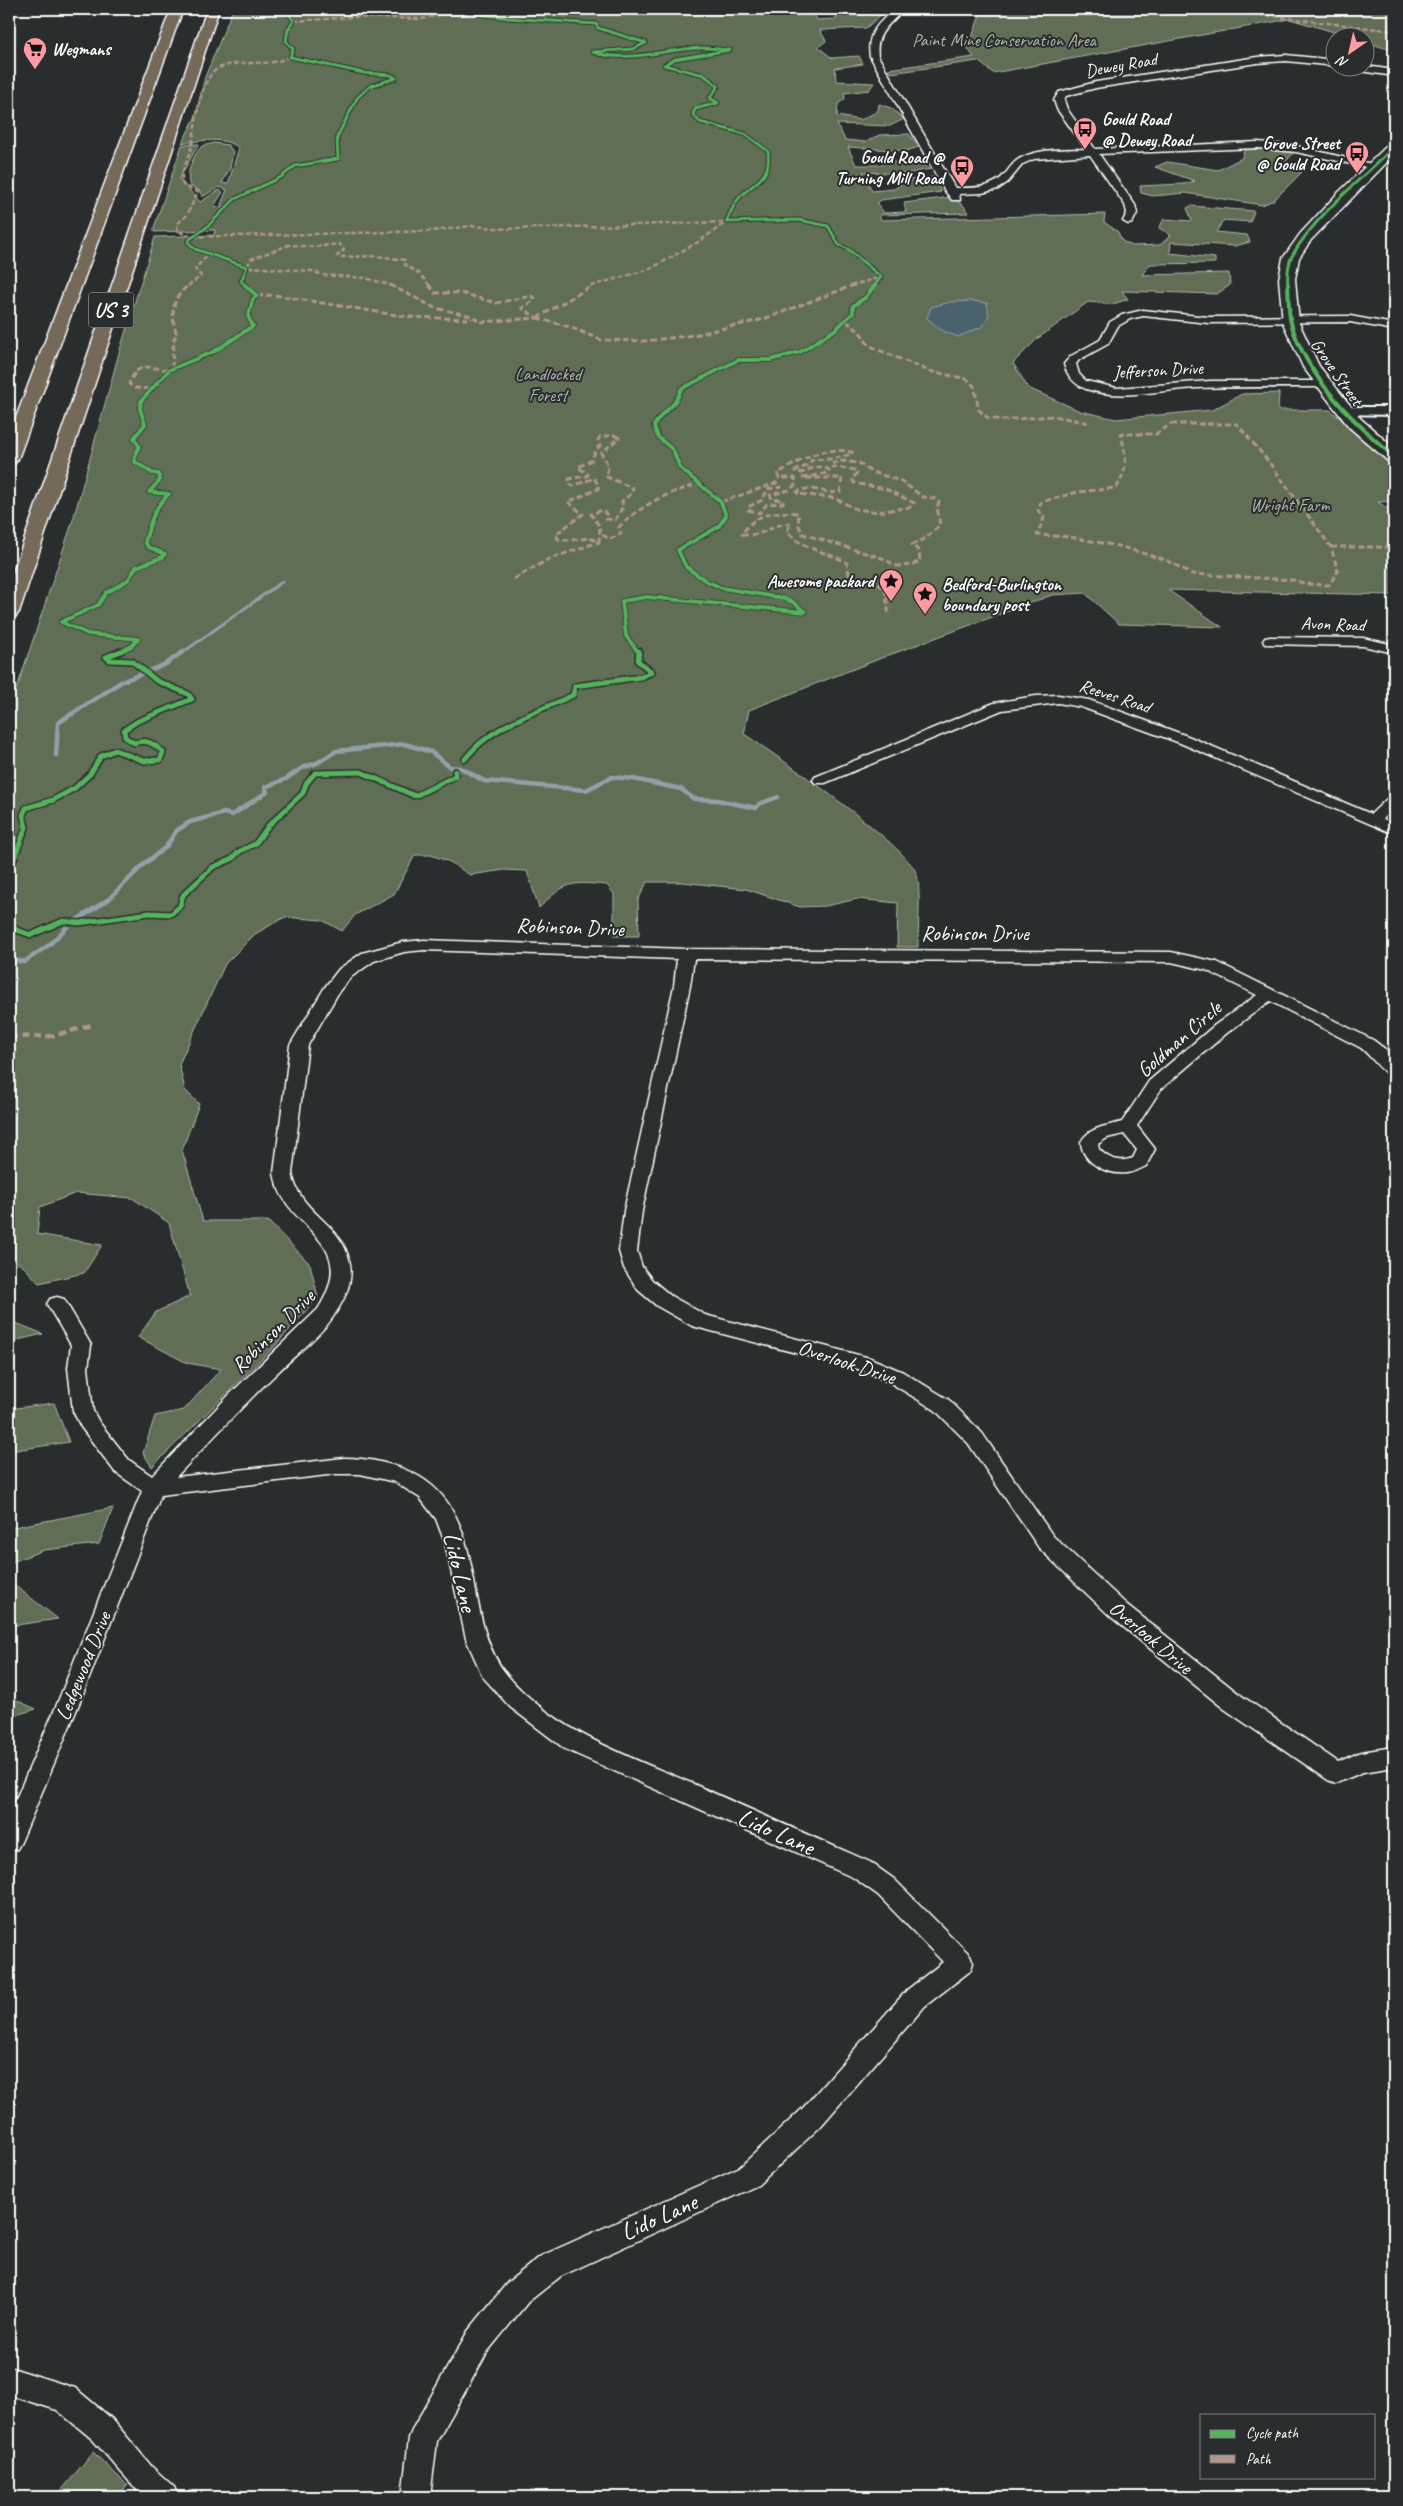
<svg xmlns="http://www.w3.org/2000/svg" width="1403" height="2506" font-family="Caveat,sans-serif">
<rect width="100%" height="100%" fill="#2a2d2e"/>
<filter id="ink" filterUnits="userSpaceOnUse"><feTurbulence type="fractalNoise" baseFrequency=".02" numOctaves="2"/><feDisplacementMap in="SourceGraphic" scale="10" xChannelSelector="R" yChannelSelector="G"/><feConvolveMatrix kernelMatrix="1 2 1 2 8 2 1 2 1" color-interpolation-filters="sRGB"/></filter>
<g filter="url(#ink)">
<g fill="#606e56" stroke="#b0b6aa">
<path d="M233 9H834L814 14 817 20 835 19 840 11 882 14 866 28 820 30 826 41 818 47 832 58 859 56 863 64 835 68 836 81 874 83 869 90 844 93 845 99 838 104 837 116 861 120 878 111 879 104 891 108 904 119 890 126 837 124 845 140 866 142 879 135 909 134 919 147 906 151 848 147 856 165H882L886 162H919L930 169 906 174 863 172 872 191 894 189 908 180 934 177 941 192 881 200 877 203 884 213 906 212 904 203 952 197 964 206 968 213 879 215 881 220 1105 214 1104 222 1118 232 1122 241 1132 246 1160 245 1171 235 1159 228 1164 219 1192 221 1187 208 1191 206 1254 211 1250 222 1224 220 1216 232 1247 235 1250 242 1235 246 1171 242 1170 253 1215 258V263L1150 264 1142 275 1229 273 1230 285 1217 294 1122 291 1128 299 1113 304 1088 302 1037 339 1013 363 1028 388 1080 411 1116 419 1212 410 1242 394 1279 393 1278 410H1330L1394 461V501L1378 502 1394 513V595L1168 590 1222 627 1119 624 1085 593 1052 595 889 655 749 710 744 734C773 753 910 847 917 875 921 890 918 930 918 947H897L898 903 857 899 826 906 800 907 746 889 682 882H647L638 900 639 936H614V894L607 885C570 882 566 881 539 908L527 871 504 870 470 875 450 862 431 855H415L394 894 355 915 342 931 322 920 285 917 255 934 225 964 179 1064 185 1090 199 1104 182 1150 203 1221H268L310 1264 318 1297 274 1347 152 1467 143 1453 155 1416 184 1410 221 1369 187 1363 138 1337 156 1312 190 1296 169 1223 132 1198 76 1193 40 1207 37 1234 102 1245 84 1273 39 1283 24 1267 9 1257V706L19 682 73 520 119 353 155 237 214 235 215 230 154 232V228L182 145 199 144 179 179 200 202 219 190 223 192 214 206 222 208 221 204 227 190 219 187 202 197 200 191 190 186C185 173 193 156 202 146L214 143 228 145 233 152 230 168 222 183 228 184 239 148C225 136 199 141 182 143L195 118 205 77Z"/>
<polygon points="982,9 1394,9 1394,51 1366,42 1366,38 1351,37 1290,19 993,73 978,61 891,73 888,69 974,57 968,49"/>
<polygon points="1261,149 1294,152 1283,165 1302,172 1274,200 1262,205 1185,193 1153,196 1141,193 1140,186 1184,184 1195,181 1155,167 1167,162 1218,170 1242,158 1244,150"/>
<polygon points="9,1320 43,1334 9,1342"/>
<polygon points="54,1403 69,1442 9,1451 9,1409"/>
<polygon points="113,1508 99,1544 44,1550 9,1563 9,1528"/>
<polygon points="9,1581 58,1619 9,1626"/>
<polygon points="9,1697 36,1709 9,1717"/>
<polygon points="93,2452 127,2485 118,2497 56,2497"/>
</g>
<polygon fill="#4a626e" stroke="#92a1a8" points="972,301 987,303 989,315 983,326 958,337 941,330 927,318 931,307 950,302"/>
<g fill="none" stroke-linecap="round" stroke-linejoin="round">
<polyline stroke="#92a1a8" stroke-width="3" points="182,653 283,581"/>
<g stroke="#92a1a8" stroke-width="4.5">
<polyline points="56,755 58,723 121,682 166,664 184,651"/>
<polyline points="9,959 24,962 49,945 69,925 109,899 144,864 166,847 176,831 190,822 224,813 232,815 267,792 265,787 286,779 302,768 317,763 336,751 405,744 431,752 450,767 461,768 484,781 586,790 612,777 633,779 681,789 694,799 717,800 756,808 759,804 778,797"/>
</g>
<g stroke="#fff" stroke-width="3">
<g id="minor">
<path d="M895 9H904C890 25 875 32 878 56L955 188C973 188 992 189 1005 174 1010 168 1014 161 1021 158 1040 148 1065 150 1086 149L1057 109 1054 100 1059 92 1096 82 1257 57 1286 55 1336 60V66L1286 61 1257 63 1096 88 1066 96 1064 100 1067 109 1095 149 1258 142 1296 146 1380 166 1375 169 1296 152 1258 148 1099 154 1135 205 1137 213 1132 223 1128 224 1123 221 1127 213 1125 205 1090 155 1034 159 1023 164 1008 182 998 189 982 193 959 194 960 200H952L945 191 870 56C866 34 879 22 895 9Z"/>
<polygon points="1366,66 1394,70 1394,76 1360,71 1356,68"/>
<path d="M1143 310 1208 317 1350 316 1394 324V330L1350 322 1208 323 1143 316 1130 319 1118 326 1108 344 1079 360 1076 364 1079 374 1086 381 1117 388 1210 381H1323L1329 384 1323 387C1281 387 1238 387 1196 388 1159 390 1122 401 1086 389 1074 384 1067 376 1064 364L1071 356 1100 340 1110 322 1122 315Z"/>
<polygon points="1270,637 1363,638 1394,645 1394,653 1363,646 1265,644 1263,641 1265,638"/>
<polygon points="1058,695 1089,700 1190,737 1371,814 1389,797 1394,796 1394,808 1383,819 1394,824 1394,834 1180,743 1081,707 1058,703 1002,710 825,783 815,783 813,780 815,777 994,703 1036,696"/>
<path d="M424 940 686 949 1171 952 1217 962 1373 1040 1385 1049 1394 1061V1078C1384 1075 1371 1056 1361 1048L1270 1001 1227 1033 1161 1089 1137 1126 1155 1149 1146 1166C1140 1169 1134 1172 1127 1173 1107 1175 1082 1163 1081 1142 1089 1127 1107 1126 1122 1122L1149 1081 1215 1025 1257 995 1206 970 1171 962 694 959 690 986 642 1211 637 1251 642 1267 652 1280 671 1296 705 1315 870 1358 903 1372 949 1400 982 1433 1053 1536 1126 1604 1239 1694 1338 1762 1361 1752 1394 1747V1767L1363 1772 1336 1783 1328 1780 1223 1708 1110 1616 1039 1548 968 1443 935 1410 889 1382 858 1369 692 1326 657 1306 638 1290 624 1268 619 1251 624 1211 674 986 677 959 424 950 404 952 374 961 351 977 340 990 308 1045 292 1173C299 1213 337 1220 348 1256 356 1278 345 1299 333 1317 321 1335 293 1357 277 1373 242 1406 209 1442 176 1477L344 1458C369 1458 398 1464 420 1477 490 1520 460 1618 507 1675 554 1731 626 1755 691 1783 751 1810 811 1836 870 1862L894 1879 970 1955 973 1963 970 1971 925 2006 820 2127 758 2185 561 2276 528 2302 488 2351 437 2441 430 2497H402L409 2438 413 2428 468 2331 508 2282 541 2256 740 2167 802 2109 907 1990 943 1962 878 1895 854 1878 565 1749 510 1707 483 1677 466 1639 445 1543 436 1519 420 1498 395 1482 360 1474H336L161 1495 79 1704 21 1842 17 1849 9 1852V1815L57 1704 142 1491 115 1472 81 1427 73 1411 68 1368 71 1345 47 1304 50 1299 57 1297 64 1299 91 1345 88 1368 93 1411 99 1422 129 1460 152 1476 229 1395 318 1309C363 1237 284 1233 274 1173L290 1045 325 987 339 969 362 953 403 942ZM1124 1134 1137 1150 1133 1158C1120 1163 1108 1159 1099 1149L1098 1144 1107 1138Z"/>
<polygon points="9,2367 75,2388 112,2419 152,2467 174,2487 178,2497 143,2497 92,2439 57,2410 9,2395"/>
</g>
</g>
<g stroke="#fff" stroke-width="4">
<polygon id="tertiary" points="1345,407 1394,407 1394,415 1340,414 1338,411"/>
</g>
<g stroke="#fff" stroke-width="3">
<polygon id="secondary" points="1394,143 1394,155 1311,240 1299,258 1295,279 1299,323 1319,366 1361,419 1394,448 1394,462 1388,461 1349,427 1303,367 1283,323 1279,279 1283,258 1300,234 1338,193 1389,144"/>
</g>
<g stroke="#fff" stroke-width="3">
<g id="motorway">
<polygon points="171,9 183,9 18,459 15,463 9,464 9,436"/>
<polygon points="207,9 219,9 19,612 16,616 9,618 9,584"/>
</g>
</g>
<use href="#minor" fill="#2a2d2e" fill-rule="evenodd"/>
<use href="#tertiary" fill="#2a2d2e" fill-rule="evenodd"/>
<use href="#secondary" fill="#2a2d2e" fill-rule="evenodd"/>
<use href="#motorway" fill="#746a5a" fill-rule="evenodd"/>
<g stroke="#b2968c" stroke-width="2.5" stroke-dasharray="5 2.5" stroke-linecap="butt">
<polyline points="396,9 429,9"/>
<polyline points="1202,9 1206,9"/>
<polyline points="1237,12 1394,31"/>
<polyline points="294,21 353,17 422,19 454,11"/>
<path d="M290 57C267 68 241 58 219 68 198 78 196 129 191 149 188 162 179 171 183 185L198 192 187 215 177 224 178 231 191 237 432 231 471 226 508 229 726 222"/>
<polyline points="188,286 201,276 195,269 210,252"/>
<polyline points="394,286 365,278 322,275 312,271 247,267 251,259 289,245 313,247 340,244 344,250 337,256 341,257 377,256 405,260 405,265 420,274 430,286"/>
<polyline points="591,286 650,269 700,241 726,222"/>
<polyline points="851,286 881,277"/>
</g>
<g stroke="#b2968c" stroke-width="3" stroke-dasharray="6 3" stroke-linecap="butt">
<polyline points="390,285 435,308 472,316 481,322 537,318"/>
<polyline points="429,285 435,293 461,293 496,303 531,296 535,298 534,300 522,308 537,318"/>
<polyline points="257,296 274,295 408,317 472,319"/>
<polyline points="537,318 570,327 601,340 645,341 694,335 764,319 854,285"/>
<polyline points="537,318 593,285"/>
<polyline points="846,321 860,332 867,343 874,348 929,371 967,379 974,386 979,410 988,418 1003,420 1054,416 1089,423"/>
<path d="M172 368 174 338 177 335C170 315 171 298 189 285"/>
<path d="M149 389 135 388 129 384C139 360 148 368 169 370"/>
<path d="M1171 424H1237L1269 462 1331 547 1338 571 1329 585 1307 584 1293 580 1192 574 1166 560 1118 546 1070 537 1037 535 1044 518 1038 510 1041 502 1078 492 1116 488C1129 469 1126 456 1121 434H1156Z"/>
<path d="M614 435 619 438 601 453 608 465 607 477 633 488 631 494 622 501 623 507 615 520 606 519 607 515 602 510 591 514 600 527 599 542C586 534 572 543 558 539L556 534 583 514 568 502 598 489 599 486 594 478 573 486 569 483V479L587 476 588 474 578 467 592 460 596 449 600 446 598 440 600 437Z"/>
<path d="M721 502 776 483 781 487 768 489 762 500 750 506 748 510 759 513 767 504 783 503V500L772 499 770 495 789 490 796 484 795 478H779L778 473C802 460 823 445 852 452V454L832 459 812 460 808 465 795 471 802 473C811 468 819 464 829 470L827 473 803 478H842L840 492C825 495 811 484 797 492L798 494 834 498 856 509 878 512 910 507 914 503 886 489 854 483 852 479 857 473 856 470 833 467 831 464 841 461 859 463 872 472 901 481 923 497 933 498 939 502 937 507 940 525 926 538 912 545 919 551 920 561 912 565 897 566 882 558 803 534 799 526 798 513C775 511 755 513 742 534 761 539 773 523 791 523L787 531C802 550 827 551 847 563L849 575 878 584 885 589 889 616"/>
<path d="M602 535 610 539 621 534 619 527C642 504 669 492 700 484"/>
<polyline points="1331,547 1394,547"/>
<polyline points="514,579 549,559 599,542"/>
</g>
<polyline stroke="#b2968c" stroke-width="4.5" stroke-dasharray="8 4.5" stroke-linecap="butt" points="9,1037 52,1036 92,1025"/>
<g stroke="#2a2d2e" stroke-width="5">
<g id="cycleway-far2">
<path d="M455 9 454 11 508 18 596 24 598 28 646 43 633 49 592 52C629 64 666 48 703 48 712 48 721 49 730 50L675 59 664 65 704 75 718 86 710 98 718 103 695 109 693 115 700 122 745 134 768 151C771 180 756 180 739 198 733 205 730 214 726 222L799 220 828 226 839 245 848 249 881 277 874 286"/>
<polyline points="246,286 241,281 247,267 195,249 188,242 190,239 207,227 235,199 281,177 295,166 338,159 337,137 357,98 370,86 396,78 391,75 364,73 290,57 293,49 286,41 288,29 294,21 285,9"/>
<path d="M1288 286C1287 277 1288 264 1292 256 1314 217 1362 178 1394 147"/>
</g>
</g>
<g stroke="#2a2d2e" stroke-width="5.5">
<g id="cycleway-far1">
<path d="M1288 285C1289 297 1288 312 1291 323 1307 378 1353 421 1394 457"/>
<path d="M805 612 793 602 782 598 722 588 706 581 686 567 678 550 718 527 726 516 721 502 680 468 673 450 658 437 654 426C663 408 675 410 681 389L738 360H770L800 352 836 329 853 313V306L866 297 875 285"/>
<path d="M117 653 132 646 138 639 88 634 61 622 98 605 106 593 128 580 136 567 163 557 165 554 148 547 145 542C150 523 154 507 169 494L149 492 160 480 159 474 152 473 134 461 139 446 134 438 145 424 140 409 141 401 169 370 215 351 253 326 248 317 253 299 257 296 245 285"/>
<polyline points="639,653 626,636 622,601 647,597 805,612"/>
</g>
</g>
<g stroke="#2a2d2e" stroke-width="8">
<g id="cycleway">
<path d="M465 759C493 724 534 714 573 695L575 686 641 677 652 672 638 661 639 651"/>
<path d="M9 872 26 827 23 815 26 808 53 800 75 788 90 774 101 756 115 750 144 761 160 760 163 752C153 743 147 739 134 743L125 737 124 730 138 721 192 699 188 694 157 681 132 661 110 660 106 657 121 651"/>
<polyline points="9,924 17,930 31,935 63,921 79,923 149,913 171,914 180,906 183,895 213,867 232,859 240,851 255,844 269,825 303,793 306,784 315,773 361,772 415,796 455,776 455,771"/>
</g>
</g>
<use href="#cycleway-far2" stroke="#56b35d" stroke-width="3"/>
<use href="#cycleway-far1" stroke="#56b35d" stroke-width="4"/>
<use href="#cycleway" stroke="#56b35d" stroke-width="5"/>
</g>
</g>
<defs>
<g id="supermarket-pin" transform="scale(1.25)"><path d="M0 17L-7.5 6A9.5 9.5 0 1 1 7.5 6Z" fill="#ff9aa2" stroke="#2a2d2e"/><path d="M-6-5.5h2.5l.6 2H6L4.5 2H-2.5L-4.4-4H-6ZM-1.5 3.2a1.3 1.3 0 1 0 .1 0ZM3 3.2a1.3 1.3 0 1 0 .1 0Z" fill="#111"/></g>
<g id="bus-pin" transform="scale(1.25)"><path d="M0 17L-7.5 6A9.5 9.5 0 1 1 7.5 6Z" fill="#ff9aa2" stroke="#2a2d2e"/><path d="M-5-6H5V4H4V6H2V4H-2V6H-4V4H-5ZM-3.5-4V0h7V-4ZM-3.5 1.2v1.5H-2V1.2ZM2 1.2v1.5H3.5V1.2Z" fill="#111"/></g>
<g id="sight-pin" transform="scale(1.25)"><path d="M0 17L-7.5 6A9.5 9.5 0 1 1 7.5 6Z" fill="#ff9aa2" stroke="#2a2d2e"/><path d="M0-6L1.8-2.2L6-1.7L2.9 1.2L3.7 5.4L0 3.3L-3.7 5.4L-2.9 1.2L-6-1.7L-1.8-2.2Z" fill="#111"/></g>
</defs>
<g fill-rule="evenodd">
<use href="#supermarket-pin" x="35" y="49"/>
<use href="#bus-pin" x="1085" y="129"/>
<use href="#bus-pin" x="1357" y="153"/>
<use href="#bus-pin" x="962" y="167"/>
<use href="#sight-pin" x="891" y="581"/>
<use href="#sight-pin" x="925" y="594"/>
</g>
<g text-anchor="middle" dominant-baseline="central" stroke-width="4" stroke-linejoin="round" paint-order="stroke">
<g font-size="18" fill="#b0b6aa" stroke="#2a2d2e">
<text x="1004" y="40">Paint Mine Conservation Area</text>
<text x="548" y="374">Landlocked<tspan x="548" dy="21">Forest</tspan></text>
<text x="1290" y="505">Wright Farm</text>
</g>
<g font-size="18" font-weight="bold" fill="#fff" stroke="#2a2d2e" text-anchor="start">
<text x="52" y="49">Wegmans</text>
<text x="1102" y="119">Gould Road<tspan x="1102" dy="21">@ Dewey Road</tspan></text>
<text x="1340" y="143" text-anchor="end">Grove Street<tspan x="1340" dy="21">@ Gould Road</tspan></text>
<text x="944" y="157" text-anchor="end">Gould Road @<tspan x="944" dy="21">Turning Mill Road</tspan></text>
<text x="874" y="581" text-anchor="end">Awesome packard</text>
<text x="942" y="584">Bedford-Burlington<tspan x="942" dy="21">boundary post</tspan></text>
</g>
<g font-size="18" fill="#fff" stroke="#2a2d2e">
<text transform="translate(1121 65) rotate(-10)">Dewey Road</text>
<text transform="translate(1158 370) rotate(-3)">Jefferson Drive</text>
<text transform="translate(1337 372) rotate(55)">Grove Street</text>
<text transform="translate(1333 624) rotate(2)">Avon Road</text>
<text transform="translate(1115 696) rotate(18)">Reeves Road</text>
</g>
<rect fill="#2a2d2e" stroke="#bfc0c0" stroke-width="1" x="88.5" y="292.5" width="45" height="35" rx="4"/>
<g font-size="20" font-weight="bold" fill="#fff">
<text x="111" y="310">US 3</text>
</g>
<g font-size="21" fill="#fff" stroke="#2a2d2e">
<text transform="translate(570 927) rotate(2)">Robinson Drive</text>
<text x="975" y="933">Robinson Drive</text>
<text transform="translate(1179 1039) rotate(-41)">Goldman Circle</text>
<text transform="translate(273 1331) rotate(-45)">Robinson Drive</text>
<text transform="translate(847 1362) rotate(18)">Overlook Drive</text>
<text transform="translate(1151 1637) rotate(40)">Overlook Drive</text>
<text transform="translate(83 1666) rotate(-68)">Ledgewood Drive</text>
</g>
<g font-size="25" fill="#fff" stroke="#2a2d2e">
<text transform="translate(460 1572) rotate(77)">Lido Lane</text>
<text transform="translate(776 1832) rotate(24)">Lido Lane</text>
<text transform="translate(659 2217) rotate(-24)">Lido Lane</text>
</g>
</g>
<rect width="1403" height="2506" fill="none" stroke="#2a2d2e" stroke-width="30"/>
<rect x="15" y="15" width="1373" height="2476" fill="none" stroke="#fff" stroke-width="2" filter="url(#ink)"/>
<rect x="1200" y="2414" width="175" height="65" fill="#2a2d2e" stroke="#7f8182"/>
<rect x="1210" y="2430" width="25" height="8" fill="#56b35d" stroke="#7f8182"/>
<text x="1246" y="2438" font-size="15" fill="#ffffff">Cycle path</text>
<rect x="1210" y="2455" width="25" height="8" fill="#b2968c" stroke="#7f8182"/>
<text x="1246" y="2464" font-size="15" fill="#ffffff">Path</text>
<g transform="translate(1350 52) rotate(214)"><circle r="24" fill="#2a2d2e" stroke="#7f8182"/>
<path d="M0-4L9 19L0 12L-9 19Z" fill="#ff9aa2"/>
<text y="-8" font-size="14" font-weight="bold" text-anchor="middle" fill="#ffffff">N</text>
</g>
</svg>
